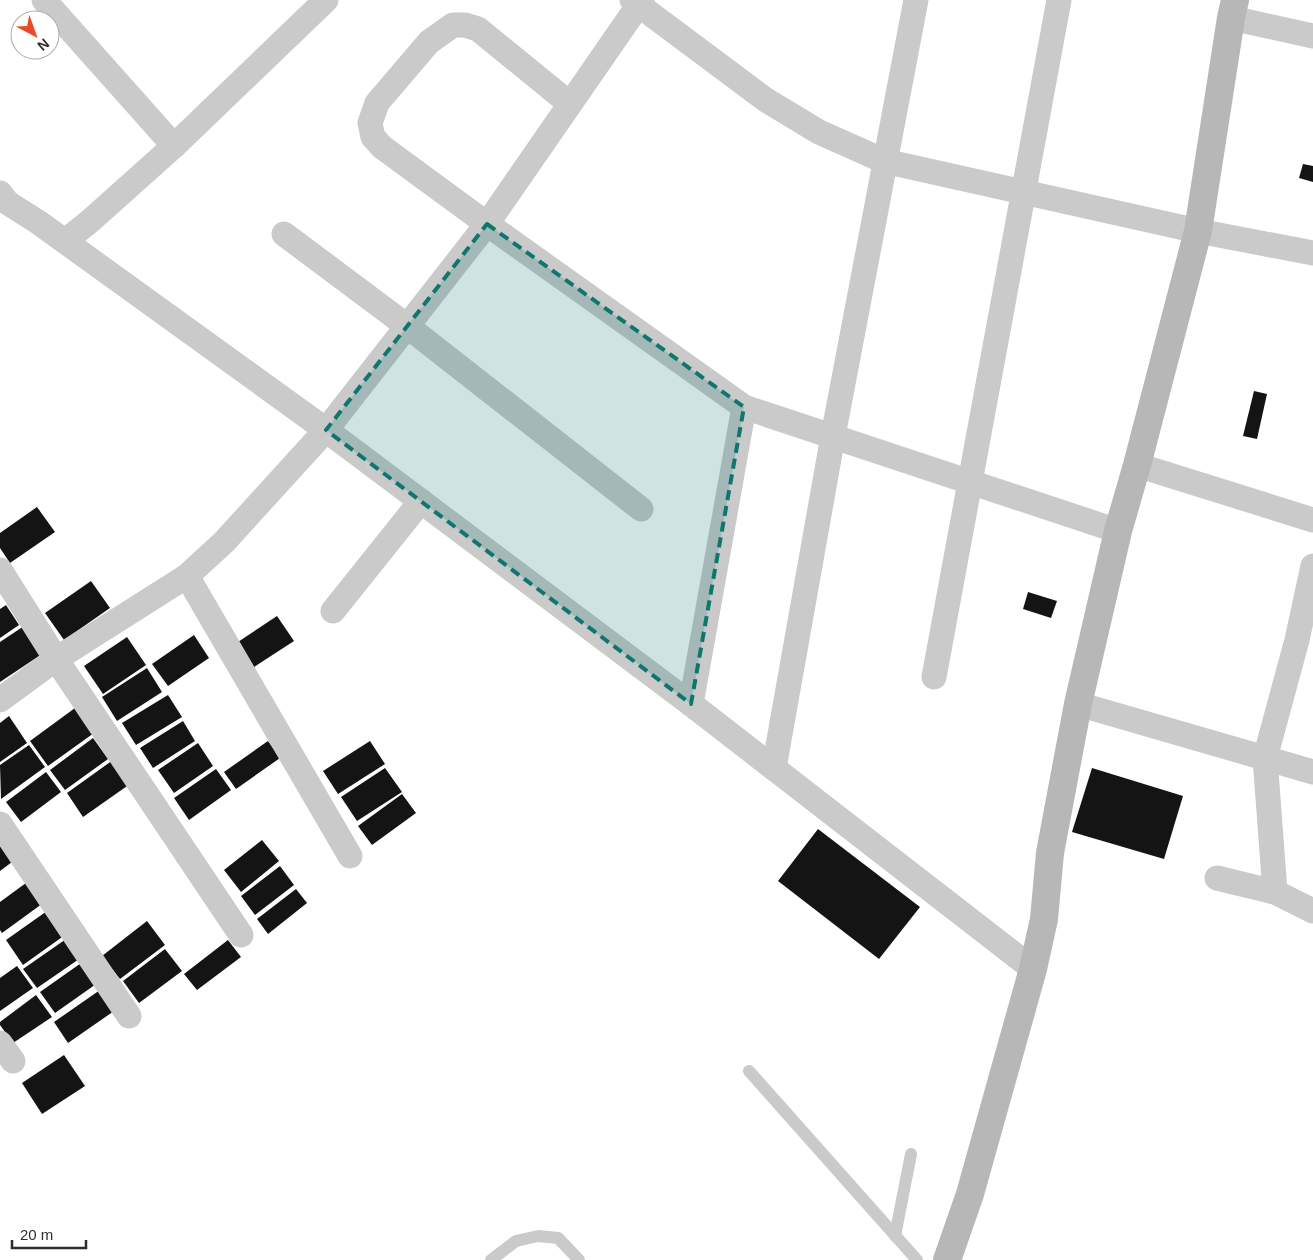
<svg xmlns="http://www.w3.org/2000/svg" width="1313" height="1260" font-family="Helvetica,sans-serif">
<rect width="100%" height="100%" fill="#fff"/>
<g fill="#141414">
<polygon points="1303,164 1313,166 1313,182 1299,178"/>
<polygon points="1254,391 1267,394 1257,439 1243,436"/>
<polygon points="37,507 55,532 10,563 0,548 0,533"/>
<polygon points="91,581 110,608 64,640 45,613"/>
<polygon points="1028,592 1057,601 1051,618 1023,609"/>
<polygon points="6,605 19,625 0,638 0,609"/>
<polygon points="277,616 294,641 251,669 235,644"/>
<polygon points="24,626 42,654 0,682 0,642"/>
<polygon points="194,635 209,658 168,686 152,664"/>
<polygon points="127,637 146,665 103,694 84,666"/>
<polygon points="147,668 162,692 117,721 102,697"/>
<polygon points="168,695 182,717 136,745 122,723"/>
<polygon points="75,708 94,733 48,766 30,741"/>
<polygon points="9,716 27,743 0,762 0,723"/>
<polygon points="183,721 195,741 153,768 140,748"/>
<polygon points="93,738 108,759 65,790 50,770"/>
<polygon points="268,741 280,758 236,789 224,772"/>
<polygon points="370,741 385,764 338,794 323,771"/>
<polygon points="198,743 213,766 174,793 158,770"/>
<polygon points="29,745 45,767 1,799 0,765"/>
<polygon points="113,760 130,784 83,817 67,793"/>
<polygon points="385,768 402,792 357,821 341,797"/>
<polygon points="1092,768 1183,796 1164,859 1072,832"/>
<polygon points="216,769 231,790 189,820 174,798"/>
<polygon points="46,772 61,792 21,822 6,802"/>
<polygon points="402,794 416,813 372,845 358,826"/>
<polygon points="818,829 920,907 879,959 778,881"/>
<polygon points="0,836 16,859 0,871"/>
<polygon points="262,840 279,861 241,892 224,870"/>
<polygon points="280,866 294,885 255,915 241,896"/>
<polygon points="30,880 46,901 2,933 0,930 0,902"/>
<polygon points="296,889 307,903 268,934 257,919"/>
<polygon points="47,911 65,935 23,965 6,940"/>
<polygon points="147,921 165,945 120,979 102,956"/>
<polygon points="69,937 82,957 37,988 23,969"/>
<polygon points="228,940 241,957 197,990 184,974"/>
<polygon points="165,949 182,971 139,1003 123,981"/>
<polygon points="84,961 99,982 55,1013 40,992"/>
<polygon points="17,966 33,988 0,1011 0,978"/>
<polygon points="100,990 114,1011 68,1043 54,1022"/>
<polygon points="36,995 52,1017 13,1043 0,1025 0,1022"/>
<polygon points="64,1055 85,1086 42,1114 22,1083"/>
</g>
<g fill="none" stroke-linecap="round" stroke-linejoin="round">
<g stroke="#cacaca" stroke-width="12">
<polyline points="749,1071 917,1260"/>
<polyline points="895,1236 911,1154"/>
<polyline points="491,1260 516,1241 538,1236 558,1238 579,1260"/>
</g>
<g stroke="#cacaca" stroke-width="25">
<polyline points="44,0 174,146"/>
<polyline points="632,0 766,100 819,132 884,161 1198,231 1313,253"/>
<polyline points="1231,18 1313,36"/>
<polyline points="570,104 478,29 465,25 453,25 429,42 377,103 370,123 373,137 382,147 487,224 744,407 1118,531"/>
<polyline points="0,193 8,203 38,222 326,430 691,704 1033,969"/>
<polyline points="284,234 407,326 641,509"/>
<polyline points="65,241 89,222 174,146 326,0"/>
<polyline points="1137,465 1313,520"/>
<polyline points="0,570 56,659 241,935"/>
<polyline points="187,576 350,856"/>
<polyline points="333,611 421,501"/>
<path d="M934 677C976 452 1016 226 1059 0"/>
<polyline points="0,700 56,659 187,576 224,542 326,430 487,224 642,0"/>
<polyline points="691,704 744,407"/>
<polyline points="1078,704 1313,772"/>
<polyline points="774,768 833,436 916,0"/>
<polyline points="0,824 129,1016"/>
<polyline points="1217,878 1275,892 1265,758 1297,640 1313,566"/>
<polyline points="1275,892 1313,911"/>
<polyline points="0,1043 13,1061"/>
</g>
<polyline stroke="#b7b7b7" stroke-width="28" points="947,1260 970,1194 1033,969 1044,919 1050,853 1078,704 1118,531 1137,465 1198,231 1231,18 1235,0"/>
</g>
<path fill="#0f766e" fill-opacity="0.2" stroke="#0f766e" stroke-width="4" stroke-dasharray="10 6" stroke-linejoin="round" d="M487 224 744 407 691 704 326 430Z"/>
<g transform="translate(35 35) rotate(139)"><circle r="24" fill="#ffffff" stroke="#ababab"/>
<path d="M0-4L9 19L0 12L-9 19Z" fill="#eb4928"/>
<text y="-8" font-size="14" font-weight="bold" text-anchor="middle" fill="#2d2d2d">N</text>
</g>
<path d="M12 1240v8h74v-8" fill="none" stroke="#2d2d2d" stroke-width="2.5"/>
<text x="20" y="1240" font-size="15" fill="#2d2d2d" stroke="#ffffff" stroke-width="4" paint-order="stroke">20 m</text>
</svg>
